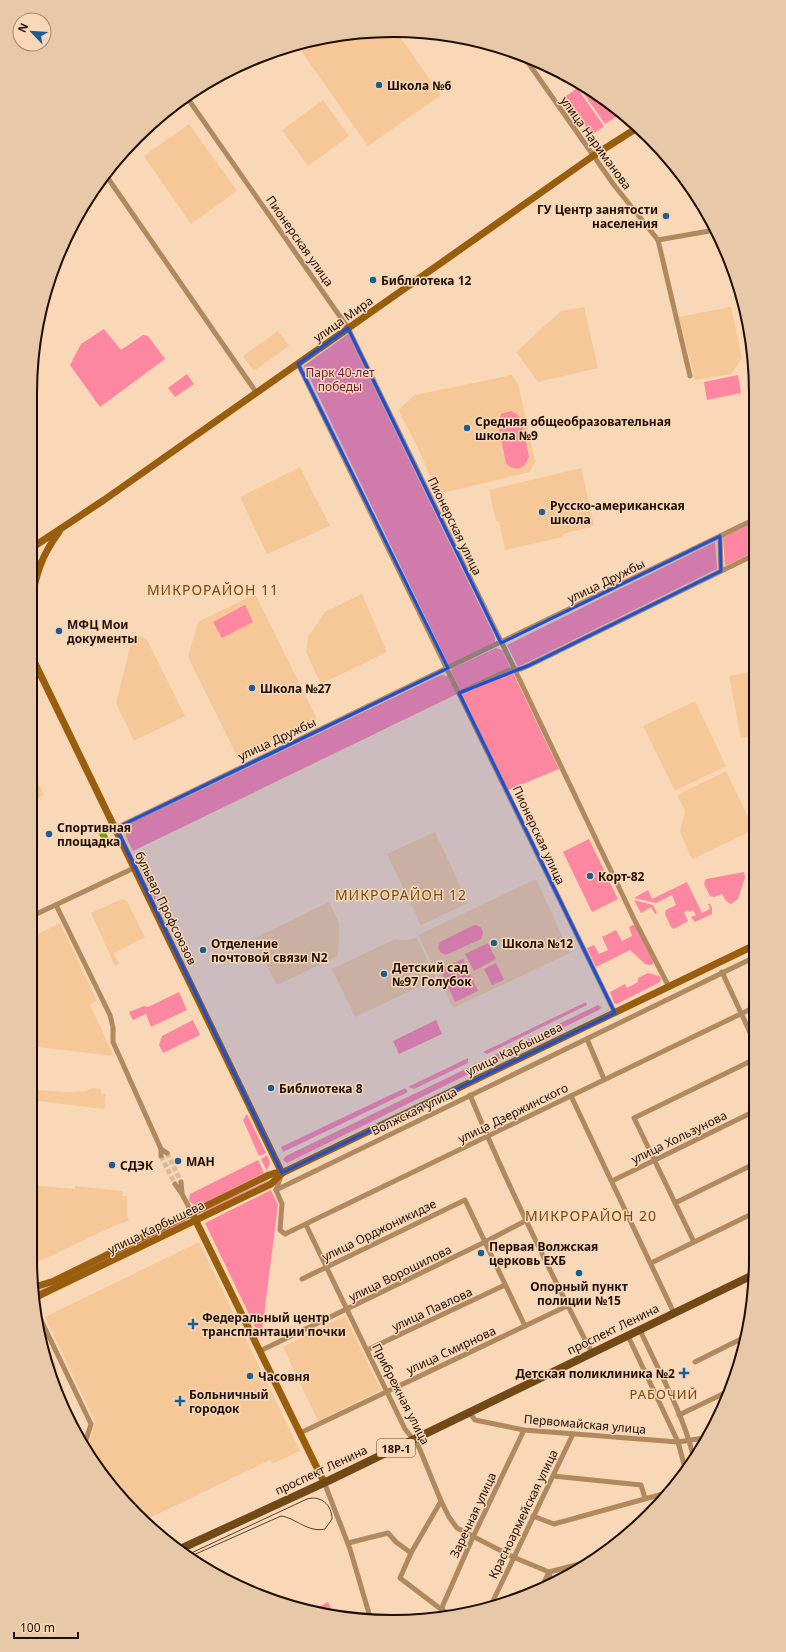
<svg xmlns="http://www.w3.org/2000/svg" width="786" height="1652" font-family="'Noto Sans',sans-serif">
<rect width="100%" height="100%" fill="#f8d8b7"/>
<g fill="#f6c897">
<polygon points="395,30 441,95 368,146 297,45 322,37"/>
<polygon points="323,100 349,136 308,166 282,130"/>
<polygon points="189,124 237,191 191,224 144,156"/>
<polygon points="584,307 598,368 538,382 516,352 561,311"/>
<polygon points="731,307 742,358 731,374 695,380 679,317"/>
<polygon points="39,316 37,369 32,373 37,322"/>
<polygon points="278,331 289,346 254,371 243,356"/>
<polygon points="512,375 518,384 535,461 530,472 438,494 417,446 398,410 415,395"/>
<polygon points="300,467 330,526 267,554 240,497"/>
<polygon points="581,468 594,526 563,534 563,537 505,550 499,521 496,521 489,490"/>
<polygon points="255,594 317,719 238,758 188,657 198,622"/>
<polygon points="362,594 387,652 321,684 306,652 308,637 325,612"/>
<polygon points="140,636 147,640 185,716 134,741 116,703 132,640 136,637"/>
<polygon points="754,671 754,736 741,738 729,676"/>
<polygon points="695,701 726,766 675,791 643,726"/>
<polygon points="726,771 754,830 692,859 680,832 685,811 677,795"/>
<polygon points="36,778 44,795 35,800 36,802 31,804 30,801 30,781"/>
<polygon points="435,832 468,903 421,925 387,854"/>
<polygon points="536,879 570,953 453,1008 418,935"/>
<polygon points="122,899 127,901 145,937 114,953 119,964 115,966 91,913"/>
<polygon points="329,902 339,923 338,956 277,985 253,939"/>
<polygon points="60,923 97,1001 90,1005 114,1056 30,1046 30,938"/>
<polygon points="417,938 436,979 355,1017 332,969 395,939 404,940"/>
<polygon points="30,1082 35,1083 36,1090 68,1092 85,1091 92,1088 101,1089 101,1094 106,1094 104,1109 30,1100"/>
<polygon points="30,1185 75,1189 75,1186 123,1191 122,1196 127,1196 127,1216 129,1220 123,1223 118,1224 31,1265"/>
<polygon points="199,1242 300,1451 272,1464 270,1460 143,1521 105,1480 88,1448 95,1422 45,1317"/>
<polygon points="345,1316 381,1390 318,1421 283,1347"/>
<polygon points="43,1338 58,1369 51,1380 49,1376"/>
</g>
<g fill="#fd86a0">
<polygon points="577,88 604,126 592,135 565,97"/>
<polygon points="592,92 614,105 622,113 605,124 584,94"/>
<polygon points="104,329 121,350 143,335 148,336 165,359 100,407 70,365 81,344"/>
<polygon points="348,334 495,637 495,643 449,666 304,366"/>
<polygon points="187,374 194,384 175,397 168,388"/>
<polygon points="738,375 741,393 707,400 704,382"/>
<path d="M511 411 517 414 522 422 529 457 524 466C517 470 511 469 506 463L498 424 501 414Z"/>
<polygon points="753,523 754,552 725,566 723,537"/>
<polygon points="715,542 717,569 518,667 507,645"/>
<polygon points="245,605 253,622 222,638 213,622"/>
<polygon points="496,648 502,650 559,769 508,790 451,671 453,668"/>
<path d="M441 675 448 676 457 694 133 851C129 842 122 834 128 825Z"/>
<polygon points="589,839 618,899 592,912 563,852"/>
<polygon points="134,855 138,856 156,895 155,900"/>
<polygon points="744,872 745,877 738,899 731,904 726,901 722,894 714,897 710,896 704,884 706,879"/>
<polygon points="687,882 702,913 710,909 708,904 710,904 712,908 712,914 695,922 691,917 696,915 693,910 689,912 688,910 684,912 688,921 674,929 671,927 665,914 666,910 676,905 672,895 656,903 634,898 648,890 652,899"/>
<polygon points="634,900 653,905 657,913 655,914 651,907 641,913"/>
<path d="M474 925C482 925 485 932 481 939L446 955 440 952 438 947 440 942Z"/>
<polygon points="633,925 635,926 653,961 653,964 649,965 645,964 630,950 596,967 587,948 594,945 599,954 608,950 602,937 616,930 622,941 632,936 629,927"/>
<polygon points="488,943 496,959 474,971 465,954"/>
<polygon points="463,959 478,991 455,1002 440,969"/>
<polygon points="496,963 504,980 492,985 484,969"/>
<polygon points="648,973 659,976 661,978 660,982 617,1004 614,1003 610,992 625,984 627,988 638,982 638,978"/>
<polygon points="179,992 187,1010 151,1027 146,1014 133,1020 129,1012 144,1006 148,1007"/>
<polygon points="586,1002 587,1005 487,1054 483,1052"/>
<polygon points="598,1005 602,1007 599,1010 287,1163 283,1160 286,1156"/>
<polygon points="193,1020 200,1035 163,1053 159,1045 162,1036"/>
<polygon points="436,1020 442,1034 399,1054 393,1041"/>
<polygon points="468,1058 468,1063 414,1089 408,1087"/>
<polygon points="405,1088 408,1092 283,1152 281,1147"/>
<polygon points="247,1114 266,1153 259,1156 243,1120"/>
<polygon points="267,1155 270,1162 267,1171 261,1159"/>
<polygon points="258,1160 264,1173 199,1206 195,1206 189,1201 190,1194"/>
<polygon points="268,1180 268,1181 203,1213 203,1211"/>
<polygon points="271,1190 278,1205 261,1339 205,1223"/>
<polygon points="185,1220 186,1222 36,1294 35,1292 54,1284"/>
<polygon points="328,1602 334,1615 322,1615 312,1611"/>
</g>
<polygon fill="#709e00" points="105,831 112,845 106,848 99,834"/>
<g fill="none" stroke-linecap="round" stroke-linejoin="round">
<g stroke="#d8ba9c" stroke-width="5" stroke-dasharray="5 2.5" stroke-linecap="butt">
<polyline points="167,1153 181,1182"/>
<polyline points="161,1156 175,1184"/>
</g>
<g stroke="#b1895f" stroke-width="5">
<polyline points="522,54 614,185 658,240 690,376"/>
<polyline points="186,96 348,328 515,670 635,921 669,987"/>
<polyline points="105,174 256,392"/>
<polyline points="658,240 715,230"/>
<polyline points="298,364 615,1013"/>
<polyline points="720,536 721,571"/>
<polyline points="459,693 507,671 521,669 530,665 754,555"/>
<polyline points="116,828 753,520"/>
<polyline points="56,905 110,1015 113,1027 113,1042 161,1149 161,1156"/>
<polyline points="30,917 134,868"/>
<polyline points="722,972 755,1043"/>
<polyline points="587,1039 604,1079"/>
<path d="M470 1095C506 1182 548 1268 592 1353"/>
<polyline points="571,1096 674,1313"/>
<polyline points="161,1149 167,1153"/>
<polyline points="281,1176 276,1190 282,1204 280,1230 285,1234 755,1007"/>
<polyline points="612,1181 755,1111"/>
<polyline points="181,1182 182,1193"/>
<polyline points="175,1184 182,1194 192,1213"/>
<polyline points="276,1190 755,957"/>
<polyline points="675,1203 756,1163"/>
<polyline points="306,1225 405,1429 418,1445 441,1501 449,1517 457,1528 513,1557 549,1572 591,1561"/>
<polyline points="694,1242 634,1118 755,1059"/>
<polyline points="651,1263 756,1212"/>
<polyline points="302,1279 465,1200 525,1326"/>
<polyline points="40,1318 91,1424 85,1443"/>
<path d="M640 1330C658 1370 682 1411 693 1455"/>
<polyline points="628,1336 678,1442 685,1468"/>
<polyline points="367,1350 505,1285"/>
<polyline points="260,1351 485,1242 527,1220"/>
<polyline points="695,1362 747,1336"/>
<polyline points="469,1412 475,1420 524,1430 678,1442 704,1438"/>
<polyline points="679,1415 731,1390"/>
<polyline points="300,1433 567,1306"/>
<polyline points="553,1476 641,1485 645,1498"/>
<polyline points="324,1482 350,1549 370,1617"/>
<polyline points="441,1501 411,1553 400,1578 442,1610 452,1615"/>
<polyline points="533,1516 554,1524 670,1492"/>
<polyline points="348,1543 388,1533 396,1542 411,1553"/>
<polyline points="549,1572 552,1585"/>
<polyline points="541,1588 549,1572"/>
<polyline points="492,1603 573,1434"/>
<polyline points="440,1619 443,1605 473,1537 524,1430"/>
</g>
<g stroke="#985e0d" stroke-width="7">
<polyline points="30,549 104,500 593,156 637,128"/>
<polyline points="30,557 34,559 38,567"/>
<path d="M30 604C37 573 40 558 59 532"/>
<polyline points="30,653 282,1173"/>
<polyline points="192,1213 324,1482"/>
<polyline points="35,1287 54,1281 269,1175 275,1173 282,1173"/>
<polyline points="36,1297 271,1184 282,1173 755,945"/>
</g>
<polyline stroke="#724916" stroke-width="8" points="178,1550 330,1480 755,1274"/>
<path stroke="#57412e" stroke-width="1" d="M187 1555 307 1499C321 1495 332 1505 332 1519L325 1529C308 1533 296 1518 281 1516L189 1557"/>
</g>
<path fill="#1d4ed8" fill-opacity="0.2" stroke="#1d4ed8" stroke-width="3" stroke-linejoin="round" d="M348 328 501 643 720 536 721 571 530 665 459 693 615 1013 282 1173 116 828 448 668 298 364Z"/>
<g fill="#1c5e93" stroke="#f8d8b7" stroke-width="1.5">
<circle cx="379" cy="85" r="4"/>
<circle cx="666" cy="216" r="4"/>
<circle cx="373" cy="280" r="4"/>
<circle cx="467" cy="428" r="4"/>
<circle cx="542" cy="512" r="4"/>
<circle cx="59" cy="631" r="4"/>
<circle cx="252" cy="688" r="4"/>
<circle cx="49" cy="834" r="4"/>
<circle cx="590" cy="876" r="4"/>
<circle cx="494" cy="943" r="4"/>
<circle cx="203" cy="950" r="4"/>
<circle cx="384" cy="974" r="4"/>
<circle cx="271" cy="1088" r="4"/>
<circle cx="178" cy="1161" r="4"/>
<circle cx="112" cy="1165" r="4"/>
<circle cx="481" cy="1253" r="4"/>
<circle cx="579" cy="1273" r="4"/>
<path d="M191 1318h4v4h4v4h-4v4h-4v-4h-4v-4h4z"/>
<path d="M682 1367h4v4h4v4h-4v4h-4v-4h-4v-4h4z"/>
<circle cx="250" cy="1376" r="4"/>
<path d="M178 1395h4v4h4v4h-4v4h-4v-4h-4v-4h4z"/>
</g>
<g text-anchor="middle" dominant-baseline="central" stroke-width="3" stroke-linejoin="round" paint-order="stroke">
<rect fill="#f8d8b7" stroke="#614a37" stroke-width="1" x="377" y="1439" width="38" height="18" rx="3"/>
<g font-size="11" font-weight="bold" fill="#200d00">
<text x="396" y="1448">18Р-1</text>
</g>
<g font-size="12" font-weight="bold" fill="#200d00" stroke="#f8d8b7" text-anchor="start">
<text x="387" y="85">Школа №6</text>
<text x="658" y="209" text-anchor="end">ГУ Центр занятости<tspan x="658" dy="14">населения</tspan></text>
<text x="381" y="280">Библиотека 12</text>
<text x="475" y="421">Средняя общеобразовательная<tspan x="475" dy="14">школа №9</tspan></text>
<text x="550" y="505">Русско-американская<tspan x="550" dy="14">школа</tspan></text>
<text x="67" y="624">МФЦ Мои<tspan x="67" dy="14">документы</tspan></text>
<text x="260" y="688">Школа №27</text>
<text x="57" y="827">Спортивная<tspan x="57" dy="14">площадка</tspan></text>
<text x="598" y="876">Корт-82</text>
<text x="211" y="943">Отделение<tspan x="211" dy="14">почтовой связи N2</tspan></text>
<text x="502" y="943">Школа №12</text>
<text x="392" y="967">Детский сад<tspan x="392" dy="14">№97 Голубок</tspan></text>
<text x="279" y="1088">Библиотека 8</text>
<text x="186" y="1161">МАН</text>
<text x="120" y="1165">СДЭК</text>
<text x="489" y="1246">Первая Волжская<tspan x="489" dy="14">церковь ЕХБ</tspan></text>
<text x="579" y="1286" text-anchor="middle">Опорный пункт<tspan x="579" dy="14">полиции №15</tspan></text>
<text x="202" y="1317">Федеральный центр<tspan x="202" dy="14">трансплантации почки</tspan></text>
<text x="675" y="1373" text-anchor="end">Детская поликлиника №2</text>
<text x="258" y="1376">Часовня</text>
<text x="189" y="1394">Больничный<tspan x="189" dy="14">городок</tspan></text>
</g>
<g font-size="12" fill="#200d00" stroke="#f8d8b7">
<text transform="translate(596 143) rotate(54)">улица Нариманова</text>
<text transform="translate(300 241) rotate(55)">Пионерская улица</text>
<text transform="translate(343 319) rotate(-35)">улица Мира</text>
<text transform="translate(455 526) rotate(64)">Пионерская улица</text>
<text transform="translate(606 581) rotate(-26)">улица Дружбы</text>
<text transform="translate(277 739) rotate(-25)">улица Дружбы</text>
<text transform="translate(539 835) rotate(65)">Пионерская улица</text>
<text transform="translate(166 908) rotate(64)">бульвар Профсоюзов</text>
<text transform="translate(514 1049) rotate(-26)">улица Карбышева</text>
<text transform="translate(414 1111) rotate(-26)">Волжская улица</text>
<text transform="translate(513 1113) rotate(-26)">улица Дзержинского</text>
<text transform="translate(679 1137) rotate(-26)">улица Хользунова</text>
<text transform="translate(156 1227) rotate(-26)">улица Карбышева</text>
<text transform="translate(379 1230) rotate(-26)">улица Орджоникидзе</text>
<text transform="translate(400 1273) rotate(-26)">улица Ворошилова</text>
<text transform="translate(432 1309) rotate(-25)">улица Павлова</text>
<text transform="translate(613 1329) rotate(-26)">проспект Ленина</text>
<text transform="translate(451 1350) rotate(-25)">улица Смирнова</text>
<text transform="translate(401 1394) rotate(63)">Прибрежная улица</text>
<text transform="translate(585 1424) rotate(5)">Первомайская улица</text>
<text transform="translate(321 1470) rotate(-25)">проспект Ленина</text>
<text transform="translate(523 1514) rotate(-64)">Красноармейская улица</text>
<text transform="translate(473 1515) rotate(-65)">Заречная улица</text>
</g>
<g font-size="12" fill="#6d1933" stroke="#f8d8b7">
<text x="340" y="372">Парк 40-лет<tspan x="340" dy="14">победы</tspan></text>
</g>
<g font-size="13" letter-spacing="1" fill="#76480b" stroke="#f8d8b7">
<text x="664" y="1394">РАБОЧИЙ</text>
</g>
<g font-size="14" letter-spacing="1" fill="#76480b" stroke="#f8d8b7">
<text x="213" y="589">МИКРОРАЙОН 11</text>
<text x="401" y="894">МИКРОРАЙОН 12</text>
<text x="591" y="1215">МИКРОРАЙОН 20</text>
</g>
</g>
<path d="M0 0H786V1652H0ZM393 37H393A356 356 0 0 1 749 393V1259A356 356 0 0 1 393 1615H393A356 356 0 0 1 37 1259V393A356 356 0 0 1 393 37Z" fill="#e7c8a8" fill-rule="evenodd"/>
<path fill="none" stroke="#200d00" stroke-width="2" d="M393 37H393A356 356 0 0 1 749 393V1259A356 356 0 0 1 393 1615H393A356 356 0 0 1 37 1259V393A356 356 0 0 1 393 37Z"/>
<g transform="translate(32 32) rotate(295)"><circle r="19" fill="#f8d8b7" stroke="#a2876e"/>
<path d="M0-3L7 15L0 10L-7 15Z" fill="#1c5e93"/>
<text y="-6" font-size="11" font-weight="bold" text-anchor="middle" fill="#200d00">N</text>
</g>
<path d="M14 1632v6h64v-6" fill="none" stroke="#200d00" stroke-width="2"/>
<text x="20" y="1632" font-size="12" fill="#200d00" stroke="#f8d8b7" stroke-width="3" paint-order="stroke">100 m</text>
</svg>
